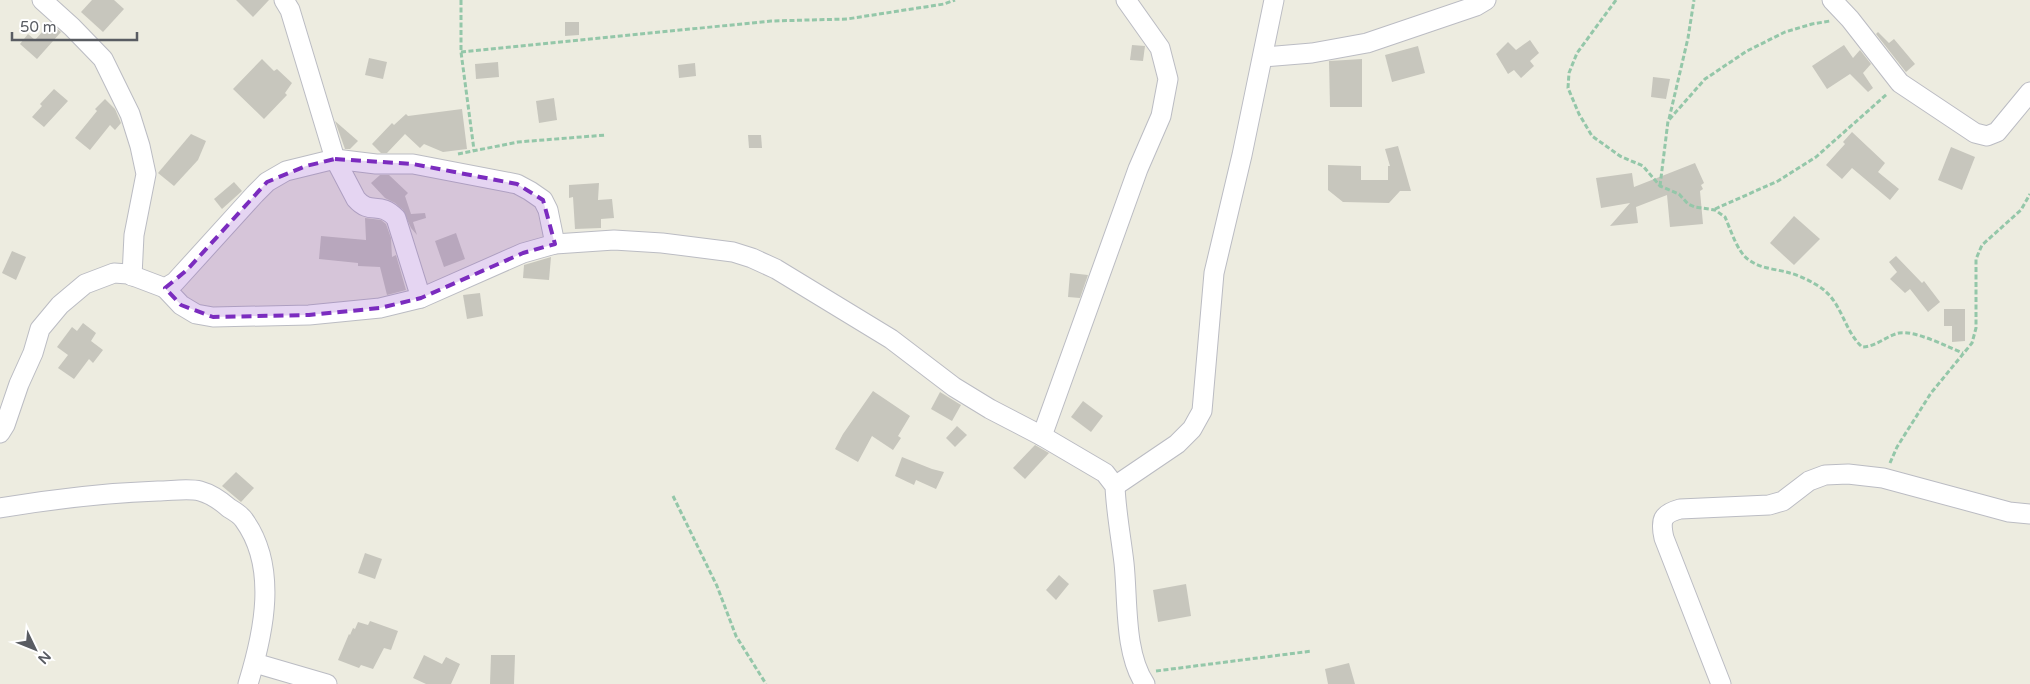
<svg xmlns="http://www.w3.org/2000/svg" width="2030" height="684" font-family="'Varela Round',sans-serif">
<rect width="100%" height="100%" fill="#edece0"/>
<g fill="#c7c6bd">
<polygon points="92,0 114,0 124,9 103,32 81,12"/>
<polygon points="236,0 269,0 253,17"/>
<polygon points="565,22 579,22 579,35 565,36"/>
<polygon points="50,23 61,32 37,59 20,44 28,34 35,40"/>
<polygon points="1878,32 1889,43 1894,39 1915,64 1906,72 1876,34"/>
<polygon points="1530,40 1539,53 1530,61 1534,66 1521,78 1514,70 1508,74 1496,54 1508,42 1516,50"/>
<polygon points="1132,45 1145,46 1143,61 1130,60"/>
<polygon points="1844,45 1853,58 1860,50 1871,64 1863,73 1873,88 1868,92 1850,74 1827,89 1812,66"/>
<polygon points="1418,46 1425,73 1392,82 1385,55"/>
<polygon points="369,58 387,62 383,79 365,75"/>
<polygon points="262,59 274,71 277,69 292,83 285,93 287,95 264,119 233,89"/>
<polygon points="1362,59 1362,107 1330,107 1329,61"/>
<polygon points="498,62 499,77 476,79 475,64"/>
<polygon points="695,63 696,76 679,78 678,65"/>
<polygon points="1653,77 1670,79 1666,99 1651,97"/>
<polygon points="54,89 68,101 44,127 32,117 42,106 40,104"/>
<polygon points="554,98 557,120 539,123 536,101"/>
<polygon points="105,99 115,109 121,123 115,130 110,125 90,150 75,138 97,111 95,109"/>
<polygon points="462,109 467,149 443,152 424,144 420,148 405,134 387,153 381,153 372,144 392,123 394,125 406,114 408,116"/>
<polygon points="335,121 358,141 350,149 345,149"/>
<polygon points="1852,132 1885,163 1878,172 1899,189 1890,200 1852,168 1842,179 1826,165 1845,144 1843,142"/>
<polygon points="191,134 206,141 198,160 174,186 158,173"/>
<polygon points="748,135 761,135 762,148 749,148"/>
<polygon points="1398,146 1411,191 1400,191 1389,203 1343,202 1328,190 1328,165 1361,166 1361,180 1388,180 1388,166 1390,166 1385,149"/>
<polygon points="1951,147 1975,157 1962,190 1938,180"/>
<polygon points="1695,163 1704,183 1701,185 1703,189 1700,191 1703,224 1670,227 1667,195 1636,207 1638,223 1610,226 1630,203 1601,208 1596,178 1632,173 1634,187"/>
<polygon points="380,175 389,175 408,193 405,196 411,214 425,213 426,218 413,222 417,235 411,228 403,210 395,203 385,198 371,183"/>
<polygon points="234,182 242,191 222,209 214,199"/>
<polygon points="599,183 598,200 612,199 614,218 601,219 601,228 575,229 573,197 569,198 569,185"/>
<polygon points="1794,216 1820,239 1794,265 1770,243"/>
<polygon points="365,218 381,220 386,224 391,238 392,257 396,255 406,290 387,295 380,267 358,266 358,263 319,259 321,236 366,240"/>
<polygon points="456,233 465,259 444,267 435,241"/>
<polygon points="12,251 26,257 16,280 2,273"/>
<polygon points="1896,256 1922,283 1924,281 1940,302 1928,312 1910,289 1905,293 1890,279 1897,272 1889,262"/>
<polygon points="551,257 549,280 523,278 524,265"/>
<polygon points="1070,273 1088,275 1080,298 1068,297"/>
<polygon points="480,293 483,316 467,319 463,295"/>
<polygon points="1944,309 1965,309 1965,341 1952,342 1952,326 1944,326"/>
<polygon points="83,323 96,333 91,341 103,350 93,363 89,359 74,379 58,368 68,355 57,347 72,327 77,331"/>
<polygon points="873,391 910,416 898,436 901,438 893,450 872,436 858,462 835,449 843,434"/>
<polygon points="940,392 961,405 952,421 931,409"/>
<polygon points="1083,401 1103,416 1091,432 1071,417"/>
<polygon points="957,426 967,435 955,447 946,438"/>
<polygon points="1035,445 1049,453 1025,479 1013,468"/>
<polygon points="902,457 932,469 944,472 936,489 916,480 914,485 895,476"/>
<polygon points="236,472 254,488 241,502 222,486"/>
<polygon points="365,553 382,559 375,579 358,573"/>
<polygon points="1059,575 1069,584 1056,600 1046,590"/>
<polygon points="1186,584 1191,616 1158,622 1153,590"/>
<polygon points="370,621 398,631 391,650 384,648 373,669 361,665 359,668 338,660 349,634 350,635 353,628 355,629 358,622 368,625"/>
<polygon points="424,655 442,664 446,657 460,664 451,684 426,684 413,678"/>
<polygon points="491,655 515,655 514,684 490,684"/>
<polygon points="1349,663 1355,684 1328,684 1325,669"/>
</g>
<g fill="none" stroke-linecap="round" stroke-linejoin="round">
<g stroke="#bbbcc3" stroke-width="21">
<g id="street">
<polyline points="42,0 72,27 103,59 130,114 140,146 146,174 134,235 132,276"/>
<path d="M284 0 290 10 335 159 356 199C371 216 379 200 396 218L421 298"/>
<polyline points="1832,0 1850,19 1900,83 1975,133 1987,136 1997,132 2030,92"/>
<polyline points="1264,57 1312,53 1367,43 1476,6 1486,0"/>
<path d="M165 288 181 305 196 314 213 317 309 315 380 308 421 298 523 253 555 244 614 240 662 243 733 252 752 258 776 269 891 339 954 387 990 409 1042 436 1105 473 1115 486C1116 512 1121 537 1124 563 1128 600 1124 653 1145 684"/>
<polyline points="0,433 5,425 19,384 33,353 40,329 60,305 85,284 114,273 128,274 165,288 175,282 255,194 267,182 286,171 335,159 376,164 413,164 517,184 530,191 543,200 548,210 555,244"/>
<polyline points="1042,436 1138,169 1161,116 1168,79 1160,48 1126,0"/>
<polyline points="1115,486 1177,444 1192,429 1202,411 1214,273 1242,155 1274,0"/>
<path d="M0 508C53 499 105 493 158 491 171 491 188 488 200 491 211 494 221 501 229 508 234 511 241 515 244 520 278 567 264 632 248 684"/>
<polyline points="255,663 327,684"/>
<path d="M1721 684 1664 538C1660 520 1662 514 1680 509L1769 505 1783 501 1809 481 1825 475 1848 474 1883 478 2009 512 2030 514"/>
</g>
</g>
<g stroke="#94c7a9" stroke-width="3" stroke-dasharray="5 2.5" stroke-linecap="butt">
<polyline points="461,0 461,52 474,150"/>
<path d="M1616 0 1577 53 1569 73 1568 88 1579 114 1592 136 1620 156 1643 166 1660 186 1679 194 1688 204 1695 207 1715 210 1725 217C1731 230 1737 252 1749 260 1761 269 1777 269 1790 273 1801 276 1815 283 1824 290 1843 306 1844 330 1862 347 1876 347 1886 336 1899 333 1915 330 1948 347 1963 353"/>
<polyline points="461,52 771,21 847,19 944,4 955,0"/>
<polyline points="1669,119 1688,38 1694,0"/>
<polyline points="458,154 518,142 606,135"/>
<polyline points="1660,186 1668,121 1705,79 1747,51 1785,32 1812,24 1830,21"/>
<polyline points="1715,209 1778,181 1816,157 1887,94"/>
<polyline points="1890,463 1897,447 1931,393 1972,343 1976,328 1976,259 1982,245 2021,210 2030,194"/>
<polyline points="673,496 717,586 736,636 766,684"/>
<polyline points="1156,671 1312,651"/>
</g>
<use href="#street" stroke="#fff" stroke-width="19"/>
</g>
<path fill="#7b2cbf" fill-opacity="0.2" stroke="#7b2cbf" stroke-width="4" stroke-dasharray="10 6" stroke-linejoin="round" d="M335 159 413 164 517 184 543 200 555 244 523 253 421 298 380 308 309 315 213 317 181 305 165 288 187 270 267 182 306 166Z"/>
<g transform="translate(35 649) rotate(133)" stroke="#ffffff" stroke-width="4" paint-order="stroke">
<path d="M0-4L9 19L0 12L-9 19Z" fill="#595c62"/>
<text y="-8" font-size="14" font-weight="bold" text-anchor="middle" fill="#595c62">N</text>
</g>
<path d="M12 32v8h125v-8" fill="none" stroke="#595c62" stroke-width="2.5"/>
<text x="20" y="32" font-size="15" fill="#595c62" stroke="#ffffff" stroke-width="4" paint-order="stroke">50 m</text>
</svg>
